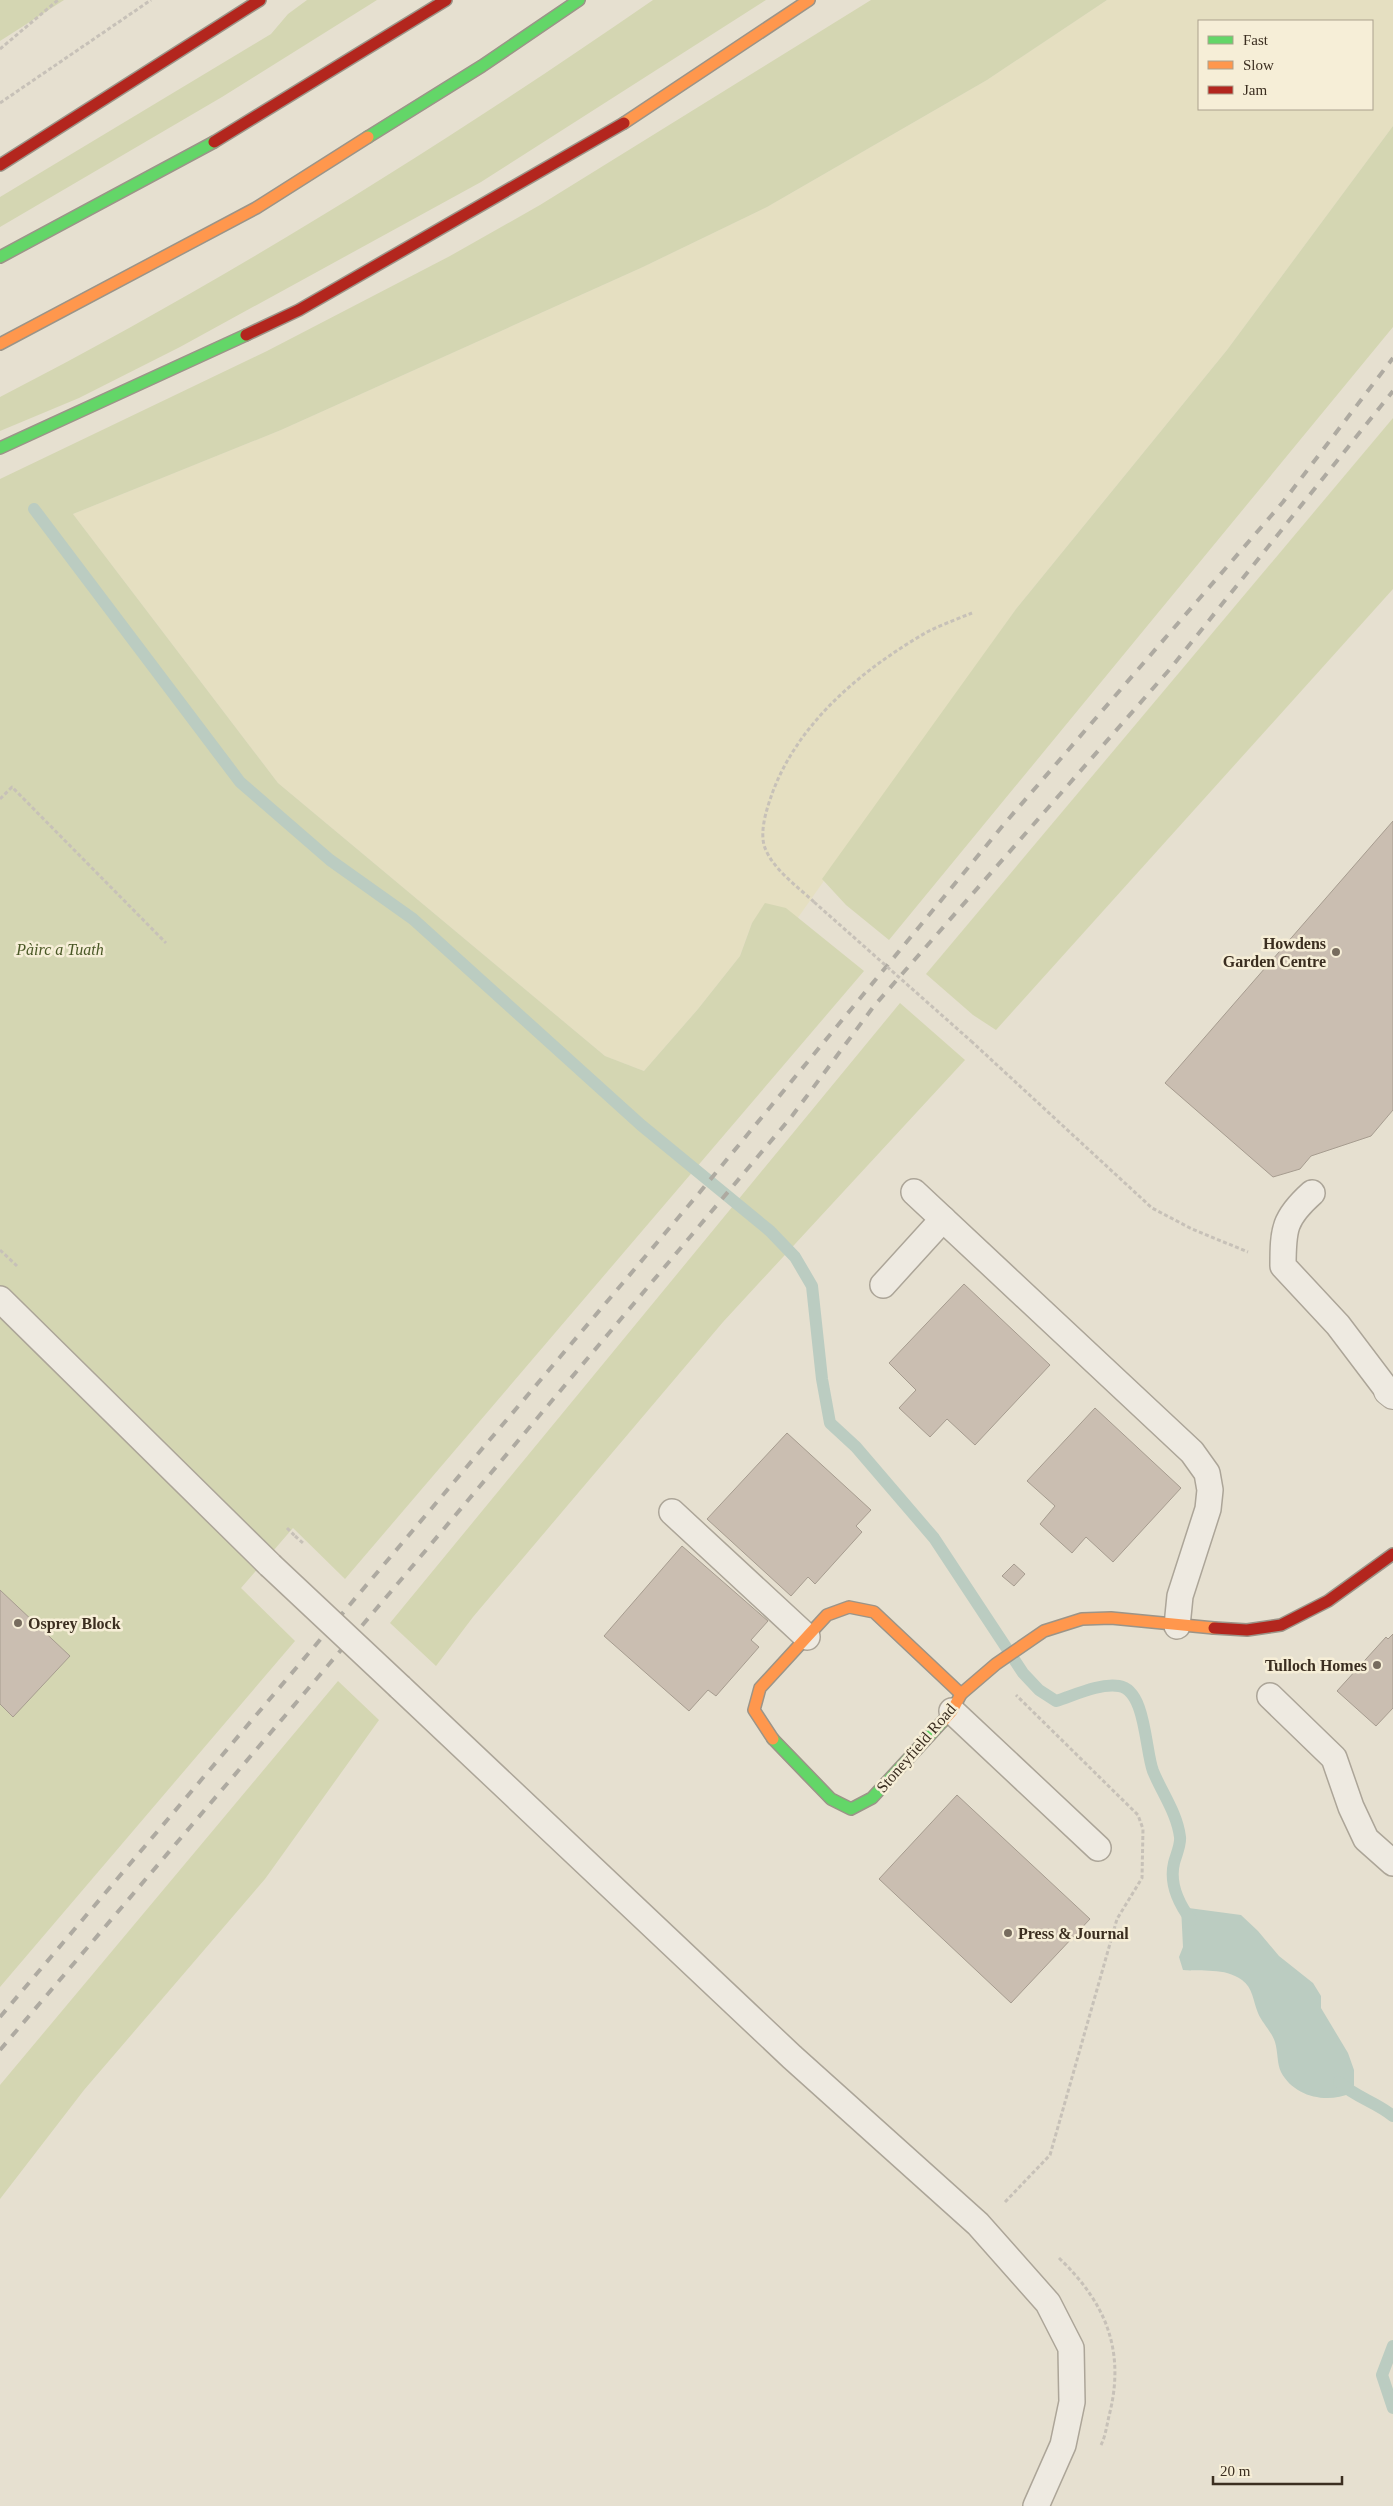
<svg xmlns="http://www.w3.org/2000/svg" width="1393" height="2506" font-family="'Times New Roman',serif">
<rect width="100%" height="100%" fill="#e6e0d0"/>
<path fill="#e5dfc1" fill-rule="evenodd" d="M1107 0H1393V126L1227 350 1016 609 797 919 786 908 752 923 740 956 698 1009 644 1071 605 1056 278 783 73 514 281 430 643 267 767 207 987 80ZM1199 21H1372V109H1199Z"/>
<g fill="#d4d6b2">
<polygon points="0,0 64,0 0,41"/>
<polygon points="307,0 377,0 222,97 0,227 0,197 271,34 288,14"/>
<path d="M653 0H766L481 182 180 347 79 398 0 431V397C227 280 443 145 653 0Z"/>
<polygon points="871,0 1107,0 987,80 767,207 643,267 281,430 73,514 278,783 605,1056 644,1071 698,1009 740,956 752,923 765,903 786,908 864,971 345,1579 293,1528 241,1588 295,1641 0,1987 0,479 267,351 450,256 540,205"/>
<polygon points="1393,126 1393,327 889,940 846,905 822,879 1016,609 1227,350"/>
<polygon points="1393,418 1393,589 996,1030 973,1015 926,974"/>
<polygon points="900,1003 965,1060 723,1322 473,1617 436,1666 390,1623"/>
<polygon points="338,1681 379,1720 265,1879 84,2090 0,2199 0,2085"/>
</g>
<path fill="#bbccc1" d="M1181 1907 1241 1915 1258 1931 1279 1956 1313 1983 1321 1996V2008L1348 2053 1354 2070V2085L1351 2093C1327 2104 1294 2097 1281 2072 1277 2064 1278 2052 1275 2042 1272 2032 1262 2023 1258 2013 1253 2001 1253 1988 1242 1980 1224 1967 1202 1972 1183 1970L1179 1957 1183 1947Z"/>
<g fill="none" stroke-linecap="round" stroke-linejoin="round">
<g stroke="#bbccc1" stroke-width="12">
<path d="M34 509 240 782 330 860 413 919 641 1125 770 1231 795 1257 812 1286 822 1379 830 1423 856 1447 934 1538 1023 1673 1039 1690 1056 1701C1075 1695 1099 1683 1119 1686 1146 1690 1145 1750 1153 1771 1162 1793 1177 1813 1180 1837 1181 1845 1176 1855 1174 1863 1169 1884 1179 1904 1191 1920"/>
<path d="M1339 2082C1355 2097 1376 2102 1393 2116"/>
<polyline points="1393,2346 1382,2375 1393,2408"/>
</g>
</g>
<g fill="#cabeb1" stroke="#a69c8f">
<polygon points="1393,821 1393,1110 1371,1136 1311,1156 1300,1169 1273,1177 1165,1083"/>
<polygon points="964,1284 1050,1365 975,1445 947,1419 930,1437 899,1408 916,1390 889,1363"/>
<polygon points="1095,1408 1181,1488 1113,1562 1086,1537 1072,1553 1040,1524 1055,1506 1027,1481"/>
<polygon points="787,1433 871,1510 856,1526 862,1532 815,1584 808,1577 791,1596 707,1519"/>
<polygon points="682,1546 768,1621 751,1640 759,1647 716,1696 708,1690 689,1711 604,1636"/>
<polygon points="1014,1564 1025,1574 1014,1586 1002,1576"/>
<polygon points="0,1590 70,1656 13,1717 0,1704"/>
<polygon points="1393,1634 1393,1708 1376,1726 1337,1691 1386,1637 1388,1639"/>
<polygon points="957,1795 1090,1919 1011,2003 879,1879"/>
</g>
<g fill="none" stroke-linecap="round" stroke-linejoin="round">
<g stroke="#aca598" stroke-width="28">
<g id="lane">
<polyline points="914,1192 1192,1452 1207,1473 1210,1490 1208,1509 1180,1596 1177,1626"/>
<path d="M1312 1193C1284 1218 1283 1229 1283 1266L1338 1325 1388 1391"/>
<polyline points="883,1285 943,1219"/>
<polyline points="0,1299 270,1565"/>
<polyline points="672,1512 807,1637"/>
<polyline points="400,1687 792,2057 978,2224 1048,2303 1071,2348 1072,2402 1063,2445 1036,2506"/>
<polyline points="1270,1696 1334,1758 1351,1807 1366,1839 1393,1863"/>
<polyline points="952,1711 1098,1848"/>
</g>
</g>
<g stroke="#aca598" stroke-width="30">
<polyline id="street" points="1388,1391 1393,1395"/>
</g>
<g stroke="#9b9488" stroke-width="14">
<g id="fast">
<polyline points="368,137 482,66 579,0"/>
<polyline points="0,257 214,142"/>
<polyline points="0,448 246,335"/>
<polyline points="773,1739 831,1799 851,1809 872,1798 943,1721"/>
</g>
</g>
<g stroke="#9b9488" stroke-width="14">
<g id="slow">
<polyline points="624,123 809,0"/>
<polyline points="0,344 256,208 368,137"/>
<polyline points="943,1721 952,1711 961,1694 996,1664 1044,1631 1082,1619 1111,1618 1214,1628"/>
<polyline points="773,1739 754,1710 760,1688 827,1615 849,1607 874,1612 961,1694"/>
</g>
</g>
<g stroke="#9b9488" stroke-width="14">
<g id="jam">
<polyline points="214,142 446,0"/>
<polyline points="0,165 260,0"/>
<polyline points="246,335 299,310 624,123"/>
<polyline points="1214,1628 1247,1630 1281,1625 1328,1601 1393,1554"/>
</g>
</g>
<g stroke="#c7c1b8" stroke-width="3" stroke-dasharray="4 2.5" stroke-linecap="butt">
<polyline points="0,49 58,0"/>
<polyline points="0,103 151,0"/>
<polyline points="0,799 12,787 166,943"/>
<path d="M814 902C797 886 771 868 764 845 760 829 767 808 772 794 798 722 863 669 927 632 941 625 957 619 972 613"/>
<polyline points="971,1041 1152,1208 1192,1229 1248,1252"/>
<polyline points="0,1250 17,1266"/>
<polyline points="287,1528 295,1536"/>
<polyline points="1005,2202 1050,2155 1117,1919 1142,1878 1143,1829 1138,1815 1016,1695"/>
<path d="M1059 2258C1105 2302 1125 2349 1110 2412 1107 2423 1106 2435 1101 2445"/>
</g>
<use href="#lane" stroke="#eeeae1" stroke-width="25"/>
<use href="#street" stroke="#eeeae1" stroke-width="28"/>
<use href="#fast" stroke="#63d668" stroke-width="11"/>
<use href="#slow" stroke="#ff974d" stroke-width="11"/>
<use href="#jam" stroke="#b3261e" stroke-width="11"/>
<g stroke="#aeaaa1" stroke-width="4" stroke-dasharray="9 9" stroke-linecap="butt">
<polyline points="0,2017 700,1192 1005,823 1283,502 1393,358"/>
<polyline points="0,2050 394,1588 792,1116 874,1006 1170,669 1393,391"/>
</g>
<g stroke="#aca598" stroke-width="28" stroke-linecap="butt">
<polyline id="lane-bridge" points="270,1565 400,1687"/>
</g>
<g stroke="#c7c1b8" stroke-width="3" stroke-dasharray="4 2.5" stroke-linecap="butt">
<polyline points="814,902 971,1041"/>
<polyline points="295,1536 303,1543"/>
</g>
<use href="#lane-bridge" stroke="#eeeae1" stroke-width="25"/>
</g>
<g fill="#776c5e" stroke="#f6eed7" stroke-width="2">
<circle cx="1336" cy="952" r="5"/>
<circle cx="18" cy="1623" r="5"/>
<circle cx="1377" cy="1665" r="5"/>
<circle cx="1008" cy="1933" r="5"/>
</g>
<g text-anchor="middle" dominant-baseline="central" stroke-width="5" stroke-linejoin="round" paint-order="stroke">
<g font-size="16" font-weight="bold" fill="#3b2e20" stroke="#f6eed7" text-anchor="end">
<text x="1326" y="943">Howdens<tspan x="1326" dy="18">Garden Centre</tspan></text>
<text x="28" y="1623" text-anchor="start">Osprey Block</text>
<text x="1367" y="1665">Tulloch Homes</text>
<text x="1018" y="1933" text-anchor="start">Press &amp; Journal</text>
</g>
<g font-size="16" font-style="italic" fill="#4a5826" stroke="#f6eed7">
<text x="60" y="949">Pàirc a Tuath</text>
</g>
<g font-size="16" fill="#3b2e20" stroke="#f6eed7">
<text transform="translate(916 1748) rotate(-49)">Stoneyfield Road</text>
</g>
</g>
<rect x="1198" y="20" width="175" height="90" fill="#f6eed7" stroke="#aba18e"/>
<rect x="1208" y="36" width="25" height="8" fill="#63d668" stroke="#aba18e"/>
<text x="1243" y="45" font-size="15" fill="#3b2e20">Fast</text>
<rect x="1208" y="61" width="25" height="8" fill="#ff974d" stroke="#aba18e"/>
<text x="1243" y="70" font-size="15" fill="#3b2e20">Slow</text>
<rect x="1208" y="86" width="25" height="8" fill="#b3261e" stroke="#aba18e"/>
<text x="1243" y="95" font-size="15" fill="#3b2e20">Jam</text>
<path d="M1213 2476v8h129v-8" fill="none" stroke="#3b2e20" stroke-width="2.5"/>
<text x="1220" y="2476" font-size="15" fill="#3b2e20" stroke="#f6eed7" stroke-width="4" paint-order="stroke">20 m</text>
</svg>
